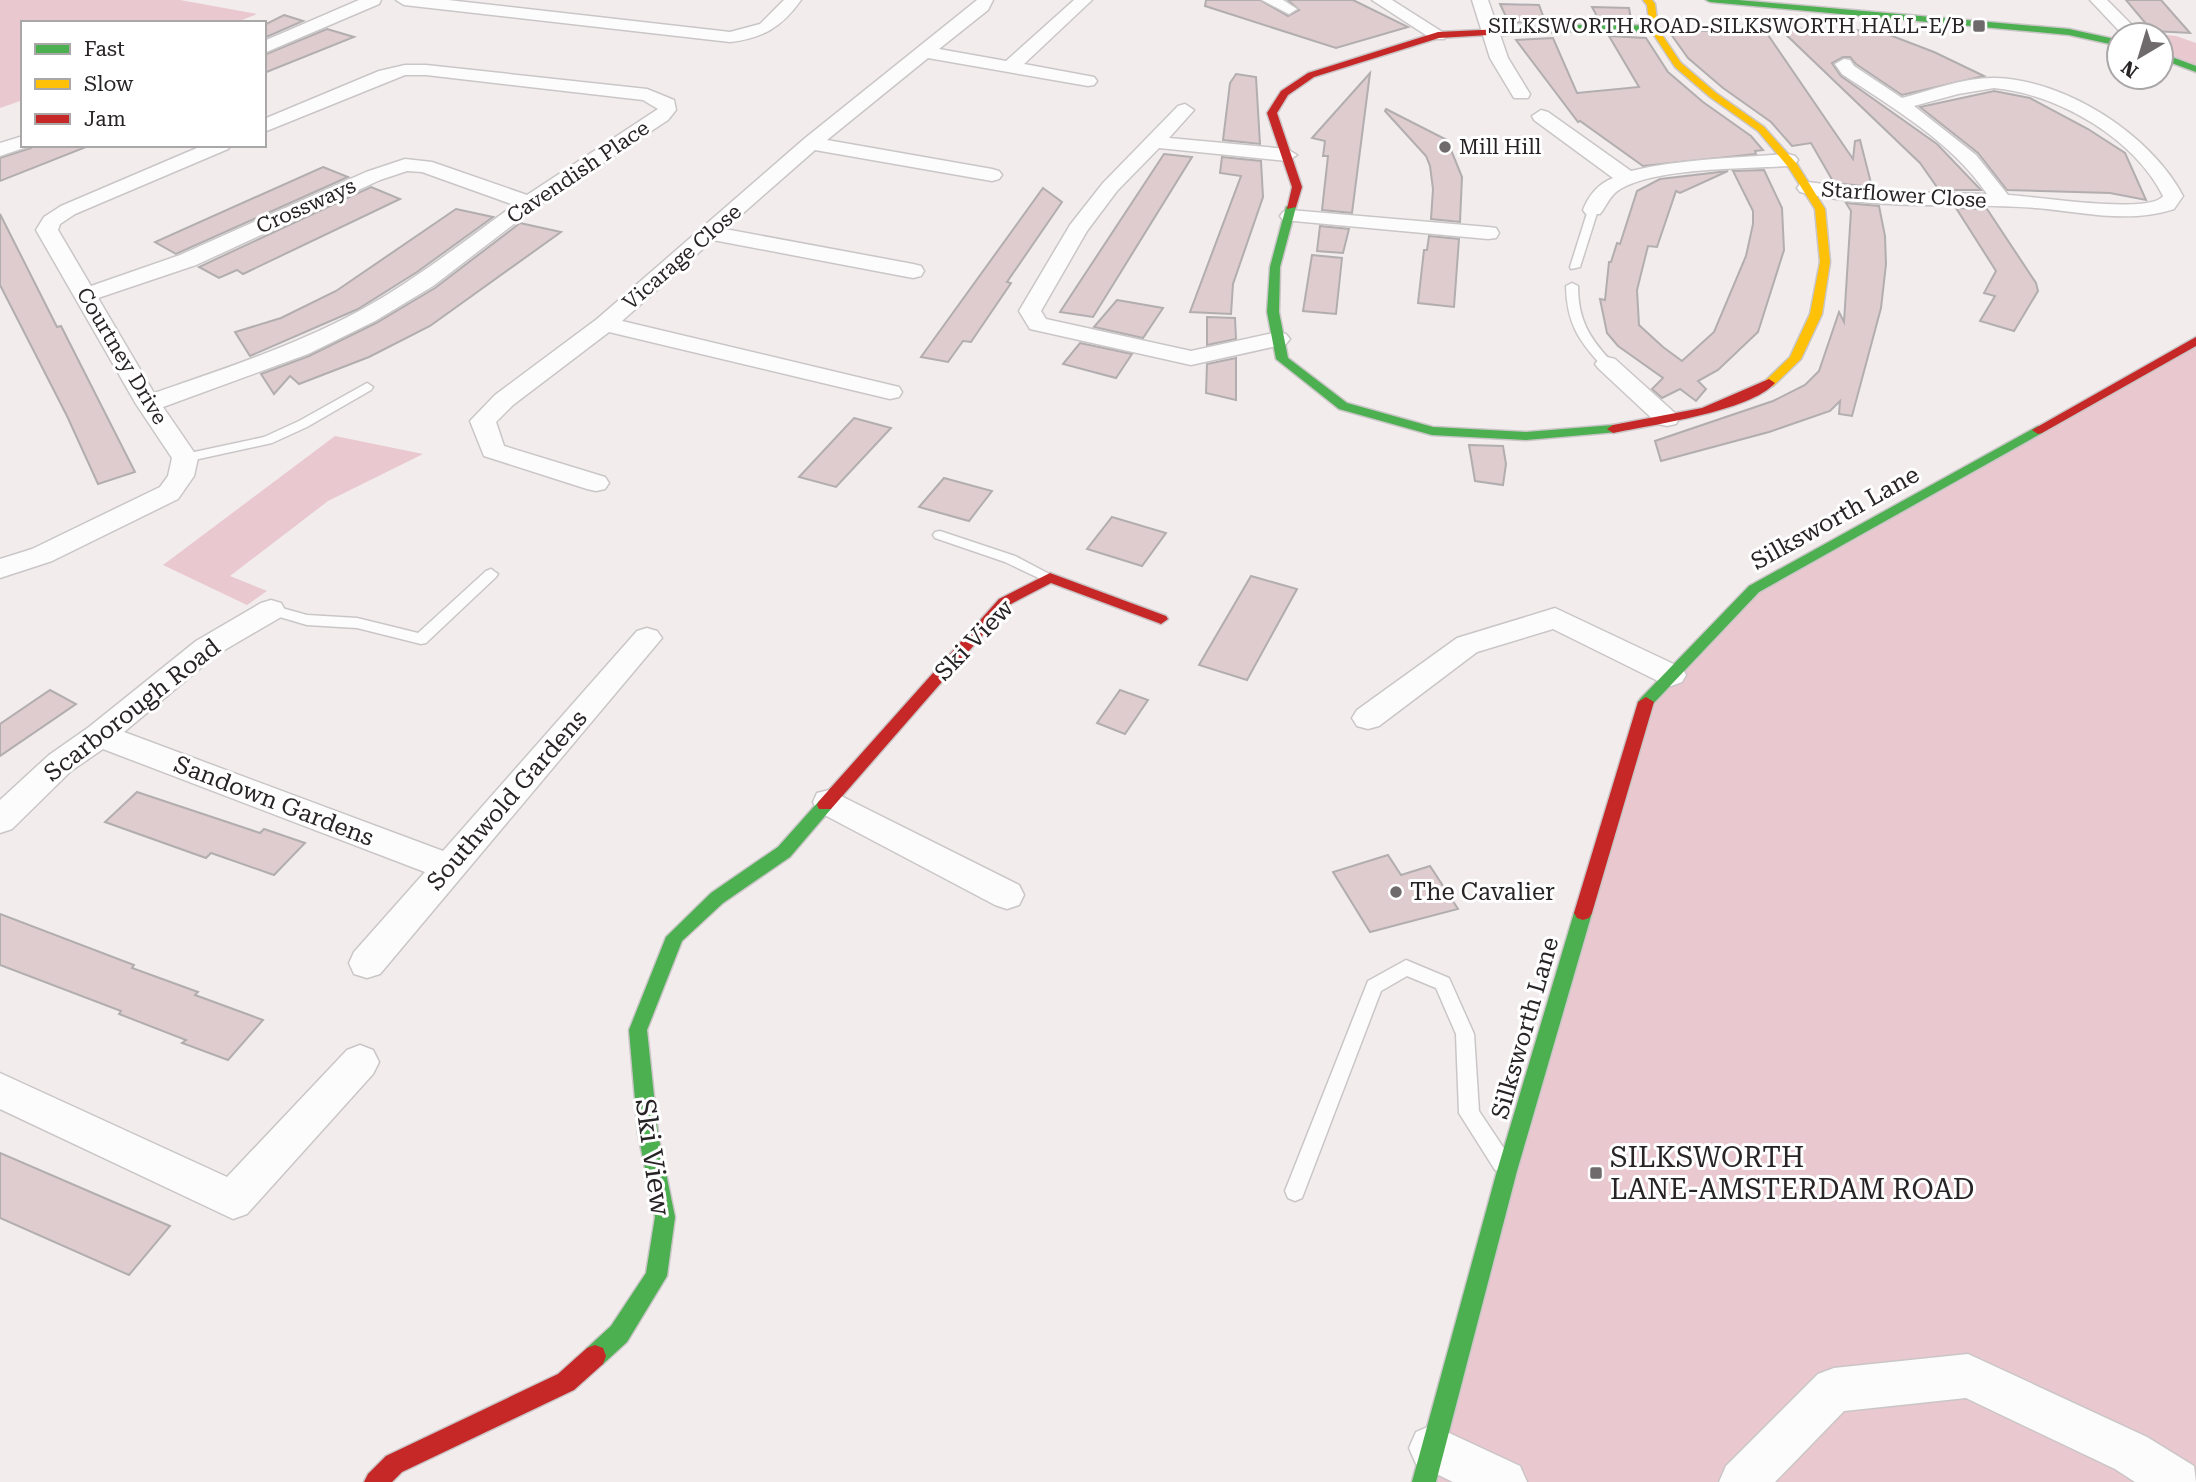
<svg xmlns="http://www.w3.org/2000/svg" width="2196" height="1482" font-family="'Roboto Serif',serif">
<rect width="100%" height="100%" fill="#f2eced"/>
<g fill="#e9c8cf">
<polygon points="0,0 180,0 257,14 234,23 23,23 23,100 0,108"/>
<polygon points="2131,31 2176,36 2196,43 2196,69 2161,56 2161,35 2133,35"/>
<polygon points="2196,341 2196,1482 1424,1482 1646,702 1754,589"/>
<polygon points="335,436 423,454 328,501 230,576 267,591 247,605 163,565"/>
</g>
<g fill="#decccf" stroke="#b2aeaf" stroke-width="2">
<polygon points="1206,0 1260,0 1288,16 1299,10 1288,0 1353,0 1408,27 1336,48 1205,6"/>
<polygon points="2126,0 2161,0 2190,33 2152,31"/>
<polygon points="1500,4 1539,5 1545,21 1509,23"/>
<polygon points="1592,7 1629,8 1631,19 1598,18"/>
<polygon points="284,15 303,21 264,38 264,25"/>
<polygon points="1778,27 1847,32 1847,29 1887,34 1934,52 1984,76 1902,95 1856,64 1850,57 1843,57 1832,63 1841,76 1937,144 1981,190 1939,190 1920,163"/>
<polygon points="327,29 354,37 264,73 264,55"/>
<polygon points="1668,30 1766,32 1853,159 1855,141 1860,140 1872,187 1834,183 1811,143 1792,146 1771,122 1723,88 1688,58"/>
<polygon points="1609,36 1646,38 1668,72 1703,102 1751,136 1763,150 1755,151 1756,154 1643,166 1580,121 1578,122 1516,40 1553,38 1577,93 1639,87"/>
<polygon points="1370,73 1352,213 1322,210 1328,156 1323,156 1325,141 1312,138"/>
<polygon points="1236,74 1256,77 1260,144 1223,140 1230,83"/>
<polygon points="1994,91 2030,98 2088,129 2125,153 2146,200 2110,193 2007,190 1978,153 1920,107"/>
<polygon points="1386,109 1447,140 1462,177 1460,222 1431,219 1433,189 1430,166 1426,156 1385,111"/>
<polygon points="32,145 85,145 86,147 0,181 0,158 31,148"/>
<polygon points="1164,154 1192,157 1093,317 1060,312"/>
<polygon points="1222,157 1261,161 1263,197 1233,284 1231,314 1190,312 1241,176 1220,173"/>
<polygon points="323,167 348,177 176,254 155,242"/>
<polygon points="1764,170 1782,208 1784,250 1758,332 1718,370 1698,381 1706,389 1696,401 1680,389 1662,398 1652,389 1663,378 1618,346 1607,333 1600,299 1605,300 1609,262 1611,262 1617,243 1620,244 1637,191 1660,179 1728,171 1680,193 1676,191 1657,247 1648,246 1637,290 1639,325 1663,347 1682,361 1714,332 1746,256 1753,224 1753,211 1733,171"/>
<polygon points="371,187 400,199 243,274 237,270 219,278 199,267"/>
<polygon points="1043,188 1062,202 1007,282 1011,283 971,342 963,341 948,362 921,357"/>
<polygon points="1846,203 1879,206 1885,236 1886,264 1881,308 1852,416 1839,414 1840,401 1830,411 1769,432 1661,461 1655,441 1773,401 1805,385 1819,371 1839,312 1844,322 1851,211"/>
<polygon points="1956,208 1987,209 2036,283 2038,291 2014,331 1980,321 1995,296 1984,293 1996,271"/>
<polygon points="456,209 493,217 417,272 358,309 250,356 235,332 281,318 336,291"/>
<polygon points="0,214 57,327 61,326 135,472 98,484 67,416 0,285"/>
<polygon points="520,223 561,232 430,326 369,357 299,384 290,376 274,394 261,374 309,356 376,323 435,288"/>
<polygon points="1320,226 1349,229 1343,253 1317,251"/>
<polygon points="1429,236 1459,239 1454,307 1418,303 1424,250 1427,250"/>
<polygon points="1312,255 1342,258 1336,314 1303,311"/>
<polygon points="1117,300 1163,308 1143,338 1094,327"/>
<polygon points="1207,317 1235,318 1236,339 1207,345"/>
<polygon points="1080,343 1132,354 1116,378 1063,364"/>
<polygon points="1236,358 1236,400 1206,393 1207,364"/>
<polygon points="854,418 891,428 836,487 799,477"/>
<polygon points="1469,445 1503,446 1506,464 1503,485 1475,481"/>
<polygon points="944,478 992,491 969,521 919,507"/>
<polygon points="1112,517 1166,533 1142,566 1087,549"/>
<polygon points="1251,576 1297,589 1247,680 1199,665"/>
<polygon points="50,690 76,704 0,756 0,724"/>
<polygon points="1120,690 1148,700 1125,734 1097,723"/>
<polygon points="137,792 260,833 264,829 305,843 274,875 211,853 206,858 105,822"/>
<polygon points="1388,855 1401,875 1430,866 1458,909 1370,932 1333,872"/>
<polygon points="0,914 134,965 132,968 198,992 195,995 263,1020 228,1060 182,1043 186,1040 119,1014 121,1011 0,965"/>
<polygon points="0,1153 123,1206 170,1226 129,1275 0,1218"/>
</g>
<g fill="none" stroke-linecap="round" stroke-linejoin="round">
<g stroke="#cac6c7" stroke-width="3">
<g id="lane">
<polygon points="1593,207 1598,210 1580,267 1571,269 1570,267 1588,210"/>
<path d="M1572 283 1578 286C1578 319 1589 338 1611 361V367H1603C1578 340 1567 323 1566 286Z"/>
<polygon points="367,383 373,387 371,390 307,427 272,443 185,462 179,458 185,454 264,437 299,421"/>
<polygon points="940,531 1015,556 1057,578 1055,581 1045,581 1005,562 935,538 933,535 935,532"/>
<polygon points="491,569 498,574 496,577 426,643 421,644 357,628 307,625 266,613 264,610 271,605 307,615 357,618 418,633 486,571"/>
<polygon points="1406,960 1449,978 1474,1034 1479,1111 1509,1156 1512,1163 1509,1170 1502,1172 1495,1170 1459,1113 1456,1034 1436,988 1407,976 1381,991 1302,1198 1295,1201 1288,1198 1285,1191 1368,981"/>
</g>
</g>
<g stroke="#cac6c7" stroke-width="3">
<g id="street">
<polygon points="359,0 381,0 379,4 264,53 264,41"/>
<path d="M396 0H448L730 32 760 24 784 0H801C782 27 763 38 730 42L404 5Z"/>
<polygon points="977,0 993,0 988,10 939,49 1006,61 1074,0 1092,0 1024,64 1094,77 1097,81 1094,85 1088,86 928,58 827,140 992,169 999,171 1002,175 999,179 992,181 815,150 725,229 913,264 921,266 924,271 921,276 913,278 713,240 622,321 899,387 902,392 899,397 890,399 609,332 513,405 496,422 504,446 605,477 609,483 605,489 596,491 587,489 484,456 470,421 495,395 597,319 804,139"/>
<polygon points="1262,0 1283,0 1297,9 1289,14"/>
<polygon points="1372,0 1392,0 1447,35 1444,39 1432,39"/>
<polygon points="1472,0 1488,0 1508,58 1530,94 1528,98 1514,98 1490,58"/>
<polygon points="2090,0 2107,0 2142,35 2123,35"/>
<path d="M1844 59 1850 60 1854 66 1902 98C1932 90 1965 77 1996 78 2066 80 2151 135 2183 196L2174 209C2128 224 2083 212 2036 208 1958 202 1876 211 1800 192L1797 188 1800 184 1807 182 1892 192 1987 194C1952 142 1893 108 1842 74L1835 64ZM1994 88C2058 94 2134 138 2163 196 2150 215 2034 196 2008 195L1976 155 1914 106 1958 94Z"/>
<path d="M405 65H426L647 89 674 100 676 110 668 120 536 207 433 286 375 321 308 354 163 407 198 458 194 476 178 499 52 561 0 578V559L32 549 160 487 168 476 172 458 136 404 36 230 44 217 61 206 204 145H231L228 149 75 214 60 224 58 230 91 286 180 255 366 172 405 159 432 162 527 195 658 109 643 100 426 75H405L264 132V119L379 71ZM407 171 422 172 514 205C463 242 414 281 359 311 294 346 223 369 154 393L98 298 196 265 380 180Z"/>
<polygon points="1185,104 1194,110 1169,138 1287,149 1297,155 1287,161 1159,148 1117,191 1087,231 1041,311 1046,319 1191,351 1278,332 1286,334 1290,339 1286,344 1191,365 1030,329 1019,311 1070,225 1103,183 1178,106"/>
<path d="M1541 110 1548 112 1631 171C1682 159 1735 158 1788 154L1795 156 1798 160 1795 164 1788 166C1746 169 1649 167 1616 192 1608 199 1606 207 1600 214H1586L1583 210C1589 195 1598 184 1613 178L1534 120 1532 116Z"/>
<polygon points="23,136 23,145 30,146 0,156 0,143"/>
<polygon points="1290,210 1488,227 1496,228 1499,233 1496,238 1488,239 1283,220 1280,216 1283,212"/>
<polygon points="1607,357 1615,359 1676,414 1679,419 1676,424 1667,426 1658,424 1599,369 1595,364 1599,359"/>
<polygon points="271,600 281,603 285,610 281,617 216,655 124,732 443,851 637,631 647,628 657,631 662,638 380,974 367,978 354,974 349,963 354,952 425,872 103,749 71,771 12,829 0,833 0,800 49,755 89,727 196,641 261,603"/>
<polygon points="1555,608 1682,668 1686,675 1682,682 1671,686 1660,682 1553,629 1477,652 1379,726 1368,729 1357,726 1352,718 1357,710 1457,638"/>
<polygon points="829,790 1019,885 1024,895 1019,905 1007,909 995,905 817,811 813,802 817,793"/>
<polygon points="360,1045 373,1050 379,1062 373,1074 247,1214 233,1219 0,1109 0,1073 227,1177 347,1050"/>
<polygon points="1968,1354 2147,1437 2194,1466 2196,1482 2135,1482 2115,1469 1966,1398 1844,1411 1775,1482 1719,1482 1726,1466 1818,1374 1834,1368"/>
<polygon points="1432,1425 1520,1466 1527,1482 1453,1482 1416,1464 1409,1448 1416,1432"/>
</g>
</g>
<g stroke="#cac6c7" stroke-width="3">
<g id="fast">
<polygon points="1706,0 1738,0 2069,29 2119,40 2119,46 2069,35 1710,2"/>
<polygon points="1596,24 1654,26 1658,29 1654,32 1596,30 1502,35 1498,32 1502,29"/>
<polygon points="2161,53 2196,66 2196,72 2161,59"/>
<polygon points="1291,204 1296,207 1280,267 1279,312 1288,358 1347,403 1433,427 1526,432 1613,425 1619,429 1617,432 1526,440 1432,435 1339,409 1276,359 1267,312 1270,267 1286,207"/>
<polygon points="2038,426 2044,430 2042,433 1759,592 1651,706 1641,706 1638,702 1641,698 1749,586"/>
<polygon points="825,799 831,801 833,805 831,809 790,857 723,903 682,941 647,1030 658,1134 675,1217 667,1276 627,1342 603,1364 595,1367 587,1364 584,1356 587,1348 611,1326 646,1273 655,1217 638,1134 629,1030 666,937 711,893 778,847 819,801"/>
<polygon points="1583,906 1589,908 1592,913 1517,1171 1436,1482 1412,1482 1497,1171 1574,913 1577,908"/>
</g>
</g>
<g stroke="#cac6c7" stroke-width="3">
<polygon id="slow" points="1643,0 1652,0 1655,4 1658,29 1681,63 1716,93 1764,127 1797,164 1825,209 1830,262 1822,314 1801,359 1773,386 1765,386 1763,383 1790,357 1810,314 1820,262 1815,209 1789,168 1758,131 1710,97 1675,67 1650,29 1647,5"/>
</g>
<g stroke="#cac6c7" stroke-width="3">
<g id="jam">
<polygon points="1502,29 1505,30 1505,34 1439,38 1314,77 1288,95 1277,113 1302,187 1296,207 1287,209 1292,187 1267,113 1281,91 1308,73 1438,32"/>
<polygon points="2196,337 2196,346 2042,433 2038,434 2032,430"/>
<path d="M1769 379 1775 383C1751 411 1651 425 1613 433L1607 429 1613 425 1702 408Z"/>
<polygon points="1050,573 1166,616 1168,619 1161,624 1156,622 1051,583 1009,605 831,809 819,809 817,805 819,801 999,599"/>
<polygon points="1646,697 1654,702 1592,913 1589,918 1583,920 1577,918 1574,913 1638,702"/>
<polygon points="595,1345 603,1348 606,1356 603,1364 574,1390 402,1472 392,1482 364,1482 368,1474 386,1456 558,1374 587,1348"/>
</g>
</g>
<use href="#lane" fill="#fdfcfc" fill-rule="evenodd"/>
<use href="#street" fill="#fdfcfc" fill-rule="evenodd"/>
<use href="#fast" fill="#4caf50" fill-rule="evenodd"/>
<use href="#slow" fill="#ffc107" fill-rule="evenodd"/>
<use href="#jam" fill="#c62828" fill-rule="evenodd"/>
</g>
<g fill="#6f6a6b" stroke="#fff" stroke-width="2.5">
<rect x="1972" y="19" width="14" height="14" rx="3.5"/>
<circle cx="1445" cy="147" r="7"/>
<circle cx="1396" cy="892" r="7"/>
<rect x="1589" y="1166" width="14" height="14" rx="3.5"/>
</g>
<g text-anchor="middle" dominant-baseline="central" stroke-width="6" stroke-linejoin="round" paint-order="stroke">
<g font-size="21" fill="#282425" stroke="#fff" text-anchor="end">
<text x="1965" y="26">SILKSWORTH ROAD-SILKSWORTH HALL-E/B</text>
<text x="1459" y="147" text-anchor="start">Mill Hill</text>
</g>
<g font-size="21" fill="#282425" stroke="#fff">
<text transform="translate(578 172) rotate(-34)">Cavendish Place</text>
<text transform="translate(1904 195) rotate(4)">Starflower Close</text>
<text transform="translate(306 206) rotate(-24)">Crossways</text>
<text transform="translate(682 257) rotate(-41)">Vicarage Close</text>
<text transform="translate(122 356) rotate(59)">Courtney Drive</text>
</g>
<g font-size="24" fill="#282425" stroke="#fff">
<text transform="translate(1835 518) rotate(-29)">Silksworth Lane</text>
<text transform="translate(974 640) rotate(-46)">Ski View</text>
<text transform="translate(132 710) rotate(-38)">Scarborough Road</text>
<text transform="translate(507 800) rotate(-49)">Southwold Gardens</text>
<text transform="translate(274 801) rotate(21)">Sandown Gardens</text>
<text transform="translate(1525 1028) rotate(-74)">Silksworth Lane</text>
</g>
<g font-size="24" fill="#282425" stroke="#fff" text-anchor="start">
<text x="1410" y="892">The Cavalier</text>
</g>
<g font-size="28" fill="#282425" stroke="#fff">
<text transform="translate(653 1157) rotate(82)">Ski View</text>
</g>
<g font-size="28" fill="#282425" stroke="#fff" text-anchor="start">
<text x="1610" y="1157">SILKSWORTH<tspan x="1610" dy="32">LANE-AMSTERDAM ROAD</tspan></text>
</g>
</g>
<rect x="21" y="21" width="245" height="126" fill="#ffffff" stroke="#a9a7a8" stroke-width="2"/>
<rect x="35" y="44" width="35" height="10" fill="#4caf50" stroke="#a9a7a8" stroke-width="2"/>
<text x="84" y="56" font-size="21" fill="#282425">Fast</text>
<rect x="35" y="79" width="35" height="10" fill="#ffc107" stroke="#a9a7a8" stroke-width="2"/>
<text x="84" y="91" font-size="21" fill="#282425">Slow</text>
<rect x="35" y="114" width="35" height="10" fill="#c62828" stroke="#a9a7a8" stroke-width="2"/>
<text x="84" y="126" font-size="21" fill="#282425">Jam</text>
<g transform="translate(2140 56) rotate(218)"><circle r="33" fill="#ffffff" stroke="#a9a7a8" stroke-width="2"/>
<path d="M0-5L12 26L0 18L-12 26Z" fill="#6f6a6b"/>
<text y="-10" font-size="19" font-weight="bold" text-anchor="middle" fill="#282425">N</text>
</g>
</svg>
